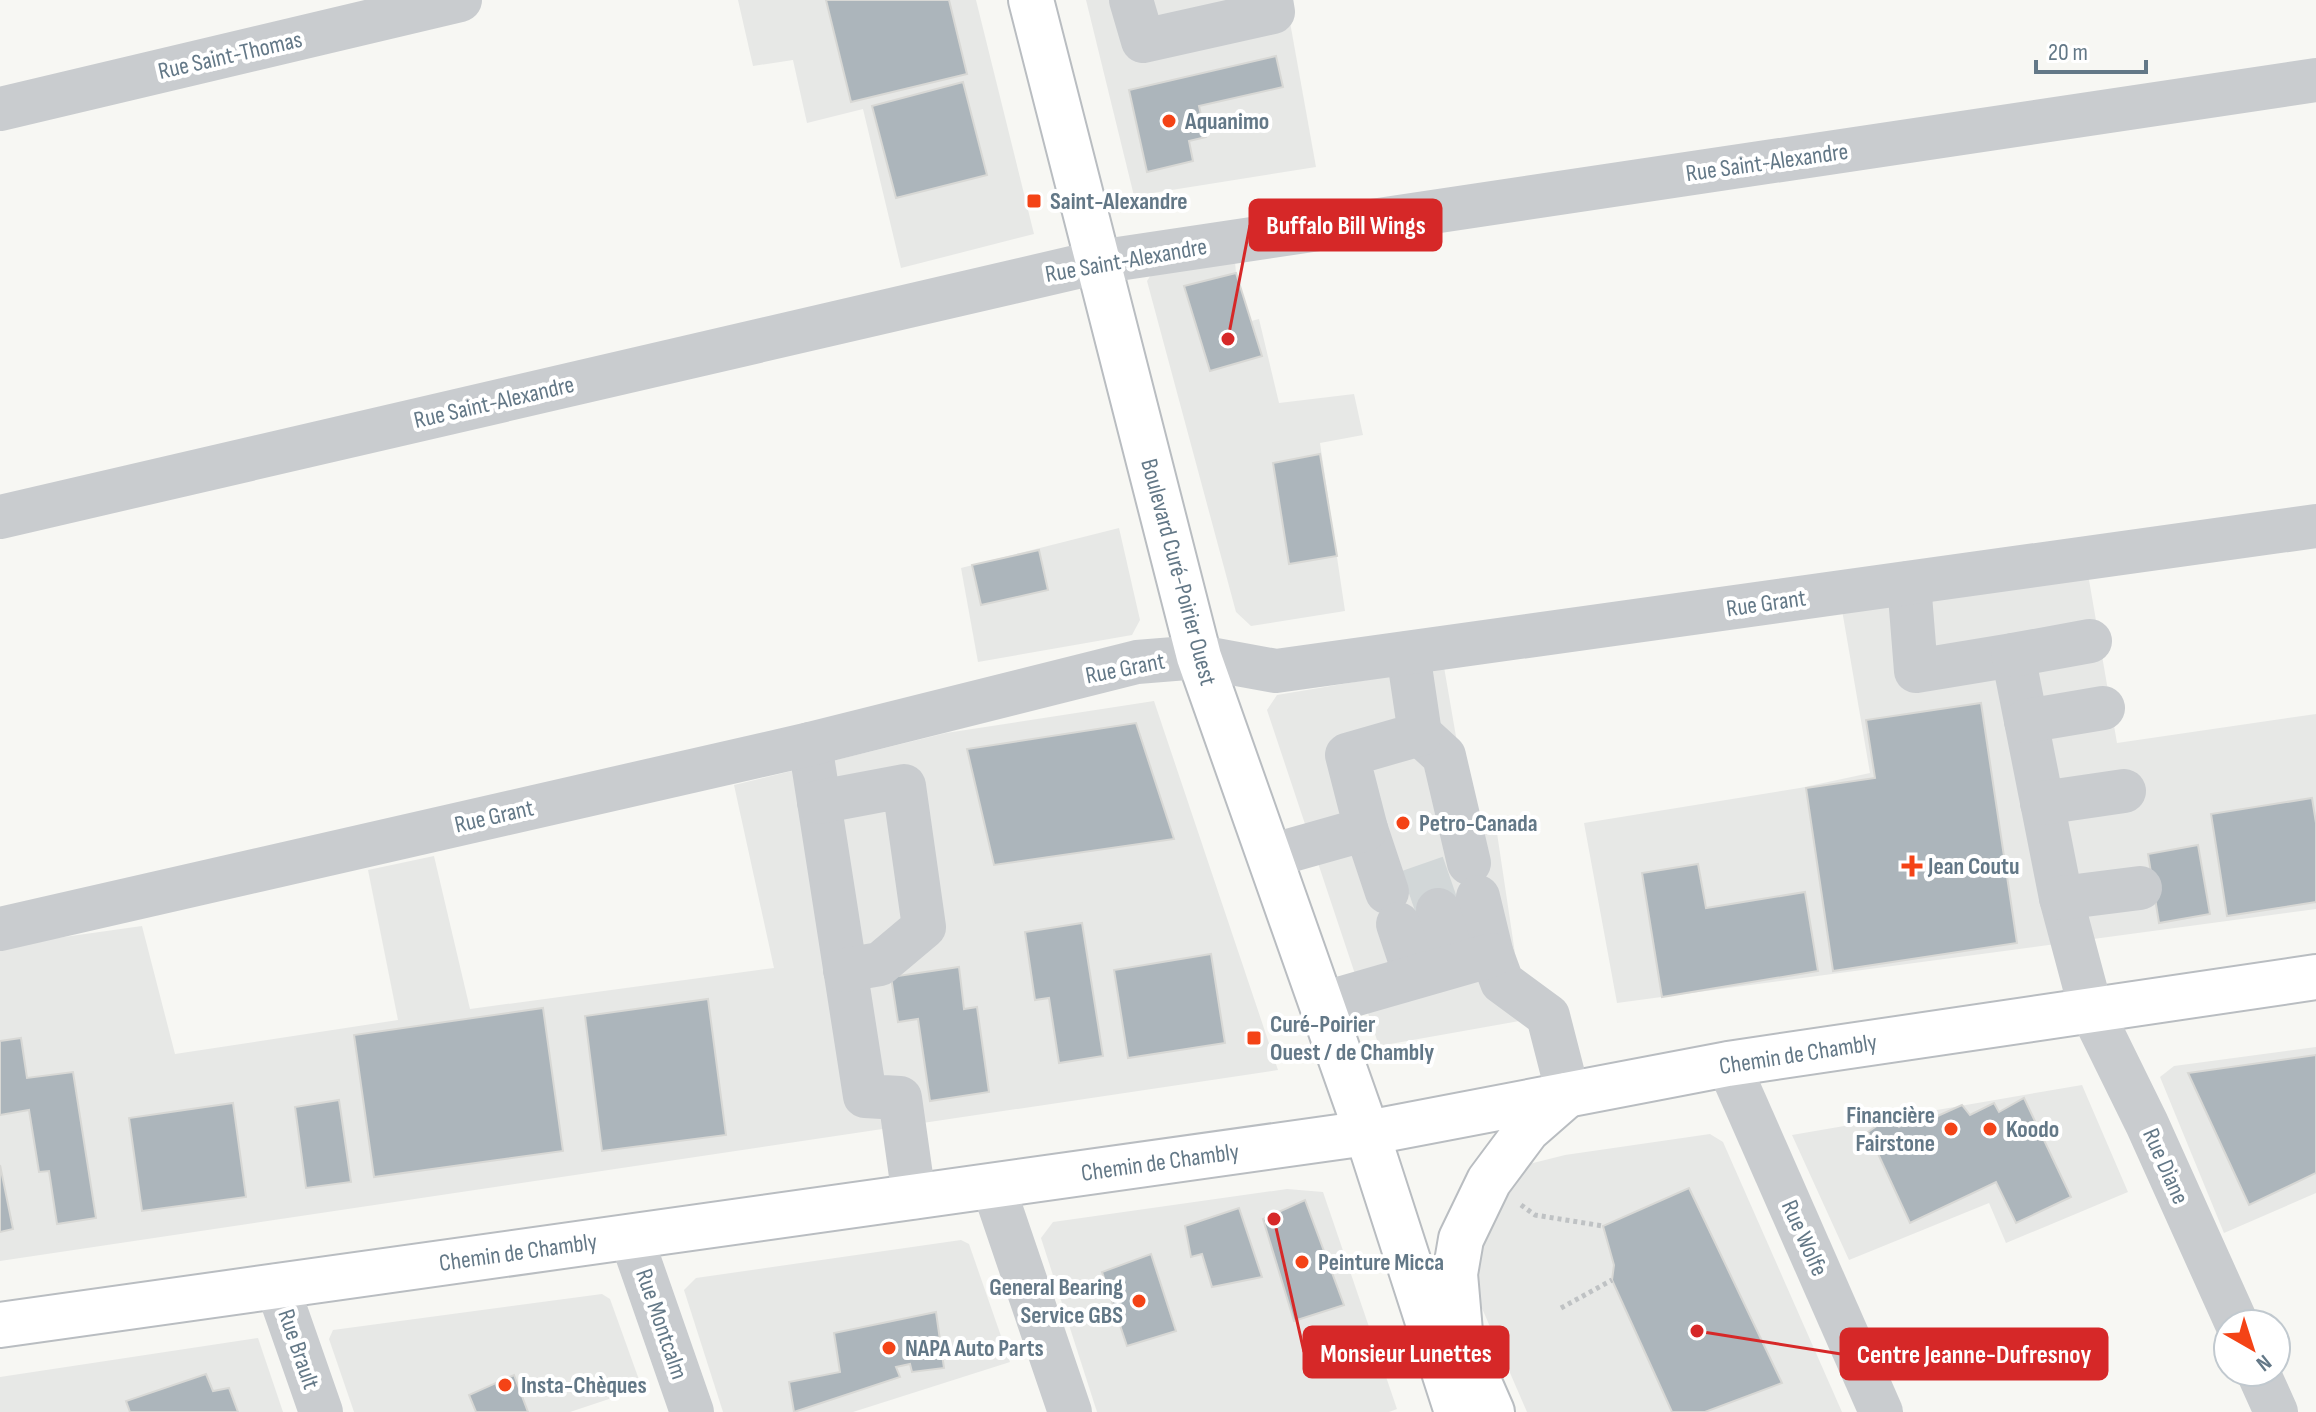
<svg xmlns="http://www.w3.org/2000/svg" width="2316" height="1412" font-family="'Sofia Sans Condensed',sans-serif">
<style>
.built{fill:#e7e8e6}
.building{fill:#acb5bb;stroke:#d8d8d5;stroke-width:2}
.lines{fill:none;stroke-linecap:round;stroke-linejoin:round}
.minor-tunnel{stroke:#d2d7d8;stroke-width:44;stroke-dasharray:44 22;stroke-linecap:butt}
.major-casing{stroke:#b9bdc1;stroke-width:48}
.path{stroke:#bfc2c4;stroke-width:5;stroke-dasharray:4 4;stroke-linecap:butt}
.minor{stroke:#c9cccf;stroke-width:44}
.major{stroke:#fff;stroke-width:44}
.poi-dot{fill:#f44316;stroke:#fff;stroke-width:3}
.labels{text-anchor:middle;stroke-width:8;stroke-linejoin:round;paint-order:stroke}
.street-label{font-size:24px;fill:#637887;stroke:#fff}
.poi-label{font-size:24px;font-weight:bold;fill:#637887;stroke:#fff;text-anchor:start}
.leader{fill:none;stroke:#d62828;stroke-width:3}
.callout-dot{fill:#d62828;stroke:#fff;stroke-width:3}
.callout{fill:#d62828;stroke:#d62828;stroke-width:3}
.callout-label{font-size:26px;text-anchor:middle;font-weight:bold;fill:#fff}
</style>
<rect width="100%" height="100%" fill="#f7f7f3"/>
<g class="built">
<path d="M738 0H976L1034 234 901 268 863 109 807 123 793 60 753 66Z"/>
<path d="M1086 0H1286L1316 167 1134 196Z"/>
<path d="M1234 250 1236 273 1251 321 1259 319 1279 403 1354 394 1363 435 1320 443 1345 611 1251 626 1236 612 1147 281 1160 261Z"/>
<path d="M1119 528 1140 620 1132 635 978 662 961 568Z"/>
<path d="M2088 574 2117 743 2316 714V909L1617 1003 1584 823 1800 788 1870 773 1842 610Z"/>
<path d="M1444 667 1473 835 1497 833 1525 1020 1379 1046 1267 710 1277 695Z"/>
<path d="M1154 701 1278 1070 0 1261V946L142 926 175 1054 398 1020 368 870 434 856 470 1009 774 968 734 785 946 733Z"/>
<path d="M2316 1047V1193L2224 1233 2160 1077 2174 1066Z"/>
<path d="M2082 1085 2128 1192 2006 1243 1989 1203 1849 1260 1792 1135Z"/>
<path d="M1710 1134 1723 1142 1842 1412H1527L1478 1299 1475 1264 1496 1194 1529 1164 1565 1155Z"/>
<path d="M1287 1189 1323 1192 1397 1409 1389 1412H1097L1041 1238 1053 1222Z"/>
<path d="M961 1240 969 1244 1010 1362 853 1412H723L684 1290 696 1278Z"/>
<path d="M602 1294 610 1299 642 1388 570 1412H354L329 1339 333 1330Z"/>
<path d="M258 1338 283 1412H0V1377Z"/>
</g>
<g class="building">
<path d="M826 0H949L967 74 851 102Z"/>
<path d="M1276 56 1283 87 1199 106 1206 137 1189 141 1193 161 1147 172 1129 90Z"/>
<path d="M963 82 987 175 896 198 872 106Z"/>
<path d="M1236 273 1262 356 1210 371 1184 286Z"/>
<path d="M1320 454 1337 556 1289 564 1273 463Z"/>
<path d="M1039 550 1048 590 981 605 972 565Z"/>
<path d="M1981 703 2017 943 1833 971 1806 788 1875 778 1866 720Z"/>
<path d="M1136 723 1174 839 994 865 967 749Z"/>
<path d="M2312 798 2316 823V902L2227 916 2211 814Z"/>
<path d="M2198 845 2210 914 2159 923 2148 854Z"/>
<path d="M1698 864 1706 908 1805 892 1818 971 1662 997 1642 873Z"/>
<path d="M1082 923 1103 1056 1059 1063 1049 998 1035 1000 1025 932Z"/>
<path d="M1211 954 1225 1043 1128 1058 1114 970Z"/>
<path d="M959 967 964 1009 977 1007 989 1092 930 1101 918 1019 898 1022 891 977Z"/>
<path d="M708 999 726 1135 602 1151 585 1016Z"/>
<path d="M543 1008 563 1151 374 1177 354 1035Z"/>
<path d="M21 1038 27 1078 73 1072 96 1218 57 1224 49 1171 39 1172 29 1110 0 1115V1041Z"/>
<path d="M2316 1055V1173L2249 1205 2188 1073Z"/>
<path d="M2024 1098 2071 1197 2016 1223 1996 1182 1910 1223 1868 1132 1891 1116 1899 1127 1925 1111 1931 1119 1962 1105 1970 1115 1994 1103 1999 1112Z"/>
<path d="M339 1100 351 1182 306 1188 295 1107Z"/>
<path d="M233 1103 246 1197 142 1211 129 1118Z"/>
<path d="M0 1165 13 1229 0 1232Z"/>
<path d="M1689 1188 1782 1383 1705 1412H1672L1612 1280 1614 1265 1603 1226Z"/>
<path d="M1305 1200 1344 1305 1294 1321 1263 1219Z"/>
<path d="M1239 1208 1262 1277 1212 1287 1202 1254 1191 1257 1185 1226Z"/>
<path d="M1151 1254 1176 1331 1127 1346 1102 1272Z"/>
<path d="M936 1312 944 1368 912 1372 910 1364 896 1367 900 1377 794 1412 789 1382 840 1372 834 1333Z"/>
<path d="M206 1374 213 1391 229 1388 238 1412H130L126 1401Z"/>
<path d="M514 1375 528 1412H476L469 1395Z"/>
</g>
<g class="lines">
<path class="minor-tunnel" d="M1422 864 1438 910"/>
<g class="major-casing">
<g id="major">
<path d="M1031 0 1199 657 1367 1133 1457 1412"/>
<path d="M0 1325 1367 1133 1728 1064 2316 977"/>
<path d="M1460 1339 1492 1412"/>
<path d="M1461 1343 1455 1274 1461 1239 1489 1181 1527 1130 1567 1095"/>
</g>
</g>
<g class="path">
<path d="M1521 1205 1535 1215 1603 1226"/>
<path d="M1561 1308 1612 1280"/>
</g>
<g class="minor">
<path d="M1131 0 1143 41 1273 12 1271 0"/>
<path d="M0 109 460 0"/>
<path d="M0 517 1098 262 2316 80"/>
<path d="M1909 583 1916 671 2013 655 2061 898 2091 1010 2147 1124 2237 1324"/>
<path d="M2013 655 2090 641"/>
<path d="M2026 721 2103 708"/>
<path d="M1420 734 1444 756 1469 863"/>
<path d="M810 744 865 1096 900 1098 914 1197"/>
<path d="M819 802 904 786 924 927 880 964 845 970"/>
<path d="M2042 803 2124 791"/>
<path d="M1366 829 1387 892"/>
<path d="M1270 856 1366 829 1347 755 1420 734 1408 653"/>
<path d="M1478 897 1492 955 1502 982 1548 1016 1568 1094"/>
<path d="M2061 898 2140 888"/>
<path d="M1438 910 1455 964"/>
<path d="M1398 924 1415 975"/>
<path d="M0 929 810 744 1137 662 1199 657 1276 671 2316 526"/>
<path d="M1322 1004 1492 955"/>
<path d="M1728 1064 1881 1412"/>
<path d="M993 1186 1070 1412"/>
<path d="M631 1237 692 1412"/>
<path d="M277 1286 321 1412"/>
<path d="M2258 1372 2276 1412"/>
</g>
<use href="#major" class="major"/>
</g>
<g class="poi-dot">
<circle cx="1169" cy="121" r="8"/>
<rect x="1026" y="193" width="16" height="16" rx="4"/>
<circle cx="1403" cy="823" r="8"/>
<path d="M1908 854h8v8h8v8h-8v8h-8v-8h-8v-8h8z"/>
<rect x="1246" y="1030" width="16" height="16" rx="4"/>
<circle cx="1951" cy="1129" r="8"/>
<circle cx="1990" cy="1129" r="8"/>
<circle cx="1302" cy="1262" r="8"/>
<circle cx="1139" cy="1301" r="8"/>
<circle cx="889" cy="1348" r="8"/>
<circle cx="505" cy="1385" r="8"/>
</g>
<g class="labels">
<g class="street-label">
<text transform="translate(230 55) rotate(-13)" y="8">Rue Saint-Thomas</text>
<text transform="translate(1767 162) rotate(-8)" y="8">Rue Saint-Alexandre</text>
<text transform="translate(1126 260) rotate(-10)" y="8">Rue Saint-Alexandre</text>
<text transform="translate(494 402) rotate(-13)" y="8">Rue Saint-Alexandre</text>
<text transform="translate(1179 572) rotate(75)" y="8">Boulevard Curé-Poirier Ouest</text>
<text transform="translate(1766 603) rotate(-8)" y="8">Rue Grant</text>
<text transform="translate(1125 668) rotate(-11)" y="8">Rue Grant</text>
<text transform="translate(494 816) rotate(-13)" y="8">Rue Grant</text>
<text transform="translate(1798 1054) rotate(-9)" y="8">Chemin de Chambly</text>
<text transform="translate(1160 1162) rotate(-8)" y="8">Chemin de Chambly</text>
<text transform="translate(2166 1166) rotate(66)" y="8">Rue Diane</text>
<text transform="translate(1805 1238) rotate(66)" y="8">Rue Wolfe</text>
<text transform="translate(518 1252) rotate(-8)" y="8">Chemin de Chambly</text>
<text transform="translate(662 1324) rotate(71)" y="8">Rue Montcalm</text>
<text transform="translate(299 1349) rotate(71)" y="8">Rue Brault</text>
</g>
<g class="poi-label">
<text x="1185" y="129">Aquanimo</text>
<text x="1050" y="209">Saint-Alexandre</text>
<text x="1419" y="831">Petro-Canada</text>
<text x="1928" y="874">Jean Coutu</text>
<text x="1270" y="1032">Curé-Poirier<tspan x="1270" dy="28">Ouest / de Chambly</tspan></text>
<text x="1935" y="1123" text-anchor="end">Financière<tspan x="1935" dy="28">Fairstone</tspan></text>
<text x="2006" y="1137">Koodo</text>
<text x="1318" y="1270">Peinture Micca</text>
<text x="1123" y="1295" text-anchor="end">General Bearing<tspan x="1123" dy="28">Service GBS</tspan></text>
<text x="905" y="1356">NAPA Auto Parts</text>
<text x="521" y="1393">Insta-Chèques</text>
</g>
</g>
<path class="leader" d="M1228 339L1250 225M1274 1219L1304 1352M1697 1331L1841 1354"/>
<g class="callout-dot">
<circle cx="1228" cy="339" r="8"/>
<circle cx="1274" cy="1219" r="8"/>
<circle cx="1697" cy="1331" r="8"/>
</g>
<g class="callout">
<rect x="1250" y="200" width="191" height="50" rx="8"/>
<rect x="1304" y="1327" width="204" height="50" rx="8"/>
<rect x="1841" y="1329" width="266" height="50" rx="8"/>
</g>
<g class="callout-label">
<text x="1346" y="234">Buffalo Bill Wings</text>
<text x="1406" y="1362">Monsieur Lunettes</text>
<text x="1974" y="1363">Centre Jeanne-Dufresnoy</text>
</g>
<g transform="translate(2252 1348) rotate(141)"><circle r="38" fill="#ffffff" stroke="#c1c9cf" stroke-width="2"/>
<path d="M0-6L14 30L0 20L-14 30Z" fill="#f44316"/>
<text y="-12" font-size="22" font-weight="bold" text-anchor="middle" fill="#637887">N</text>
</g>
<path d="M2036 60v12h110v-12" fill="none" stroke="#637887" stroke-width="4"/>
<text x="2048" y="60" font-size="24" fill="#637887" stroke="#ffffff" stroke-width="6" paint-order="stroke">20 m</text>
</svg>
